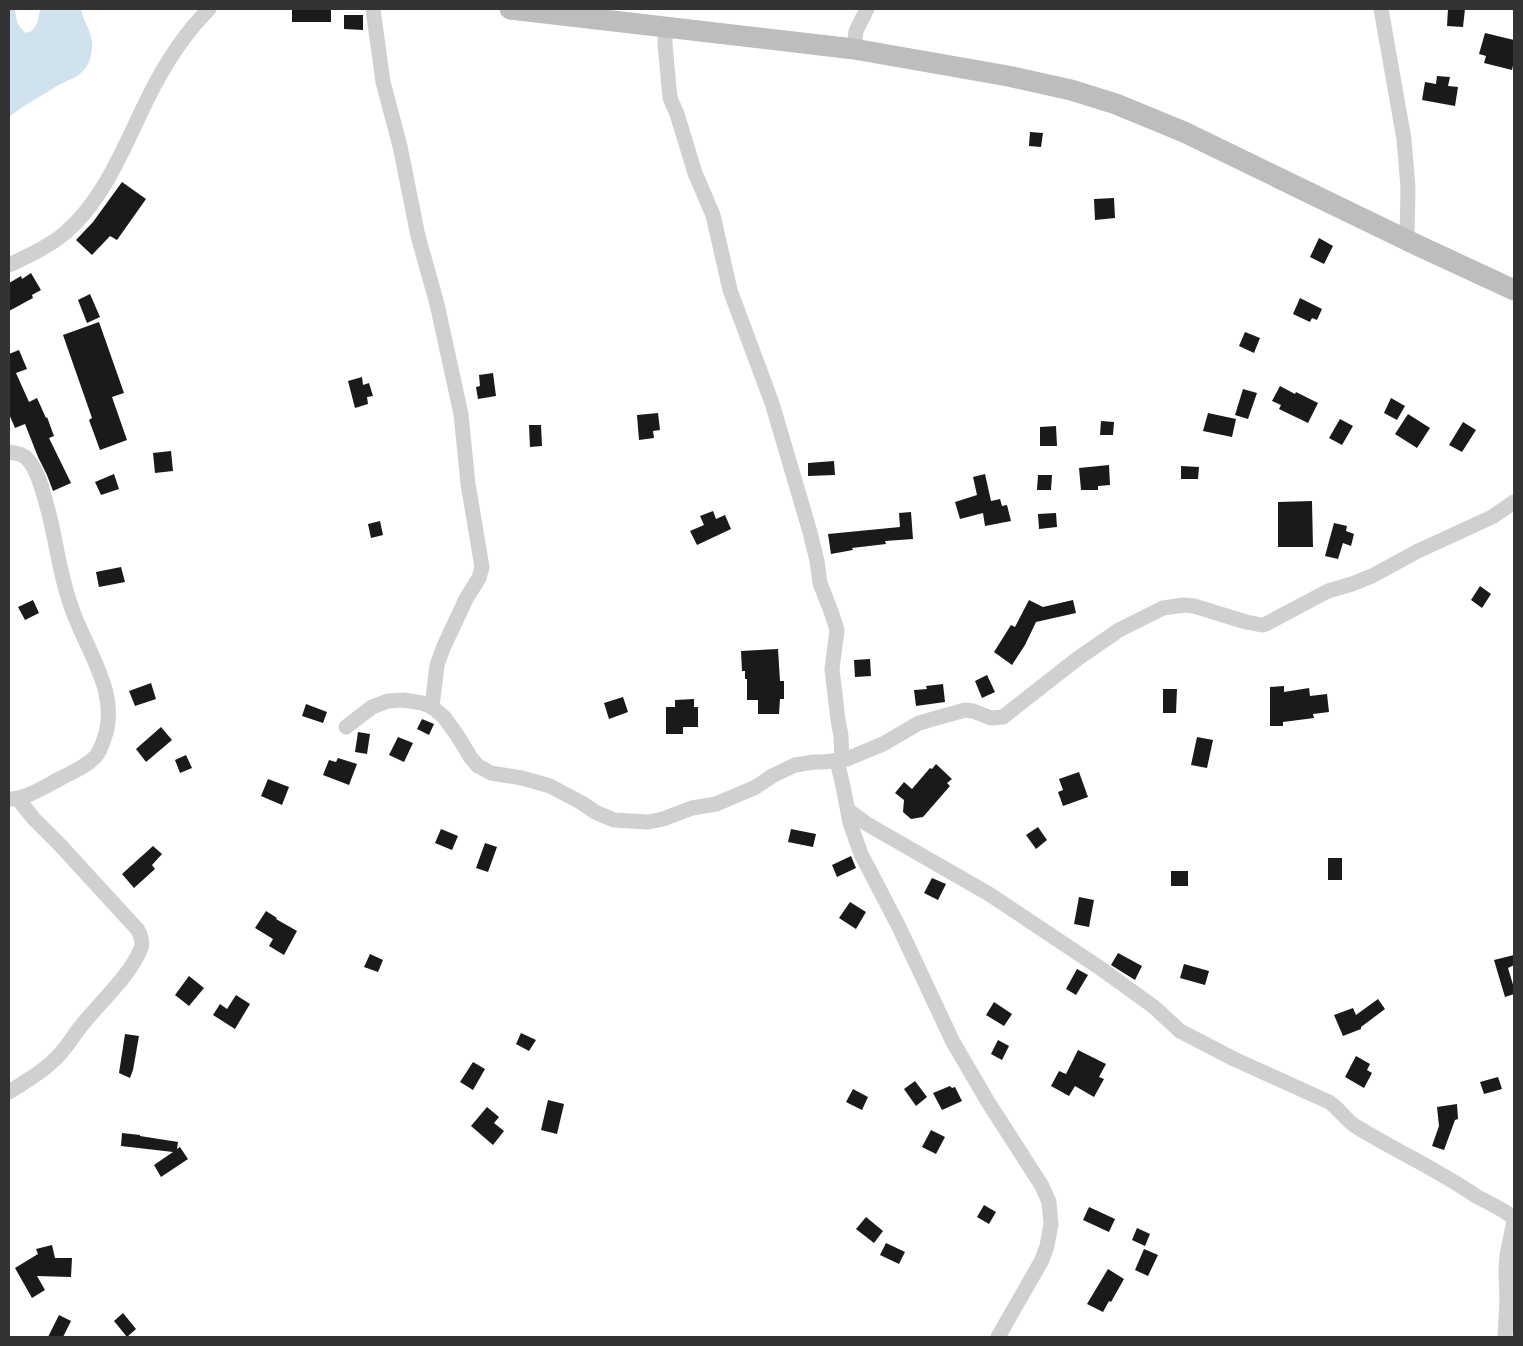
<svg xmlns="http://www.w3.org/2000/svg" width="1523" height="1346" font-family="Barlow,sans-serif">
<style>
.water{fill:#cfe2ee}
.building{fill:#1a1a1a}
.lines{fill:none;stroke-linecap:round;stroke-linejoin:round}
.street{stroke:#d0d0d0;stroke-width:15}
.secondary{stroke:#bdbdbd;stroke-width:21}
</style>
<rect width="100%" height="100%" fill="#fff"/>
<path class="water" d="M9 9H15C16 18 17 27 26 33 38 30 38 19 40 9H81C83 22 93 32 92 45 92 52 90 62 86 67 79 78 67 80 57 86 41 96 24 105 9 117Z"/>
<g class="building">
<rect x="292" y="9" width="39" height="13"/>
<path d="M1448 9H1465L1463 27 1447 26Z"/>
<path d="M344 15H363V30L344 29Z"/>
<path d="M1485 33 1514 40V61L1512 70 1484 63 1486 56 1479 54Z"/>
<path d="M1437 76 1450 77 1448 86 1458 87 1455 106 1422 100 1425 82 1436 84Z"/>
<path d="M1030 132 1043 133 1041 147 1029 146Z"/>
<path d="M122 182 146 199 117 240 110 236 92 255 76 240 93 222Z"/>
<path d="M1114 198 1115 218 1095 220 1094 199Z"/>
<path d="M1319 238 1333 246 1324 264 1310 257Z"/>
<path d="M31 273 41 290 32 295 33 298 9 311V283L21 276 22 279Z"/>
<path d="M90 294 100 317 87 323 78 300Z"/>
<path d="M1300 298 1322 309 1317 320 1312 318 1310 322 1293 314Z"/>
<path d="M99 322 124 393 112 397 127 440 100 450 89 420 92 418 63 335Z"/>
<path d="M1245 332 1260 338 1254 353 1239 346Z"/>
<path d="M19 350 27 369 16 373 29 402 37 398 46 418 47 417 54 436 49 438 71 483 53 491 47 475 38 457 25 424 15 428 9 414V354Z"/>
<path d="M493 373 496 396 478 399 476 387 480 386 479 375Z"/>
<path d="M362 377 363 385 369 383 373 396 367 397 368 404 355 408 348 381Z"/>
<path d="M1280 386 1295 394 1296 392 1318 403 1308 423 1279 409 1281 405 1272 401Z"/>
<path d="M1243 389 1257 393 1248 419 1235 415Z"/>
<path d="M1391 398 1405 406 1397 420 1384 413Z"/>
<path d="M658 413 660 430 653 431 654 438 639 440 637 415Z"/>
<path d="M1208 413 1236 419 1232 437 1203 431Z"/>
<path d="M1408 414 1430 428 1417 448 1395 434Z"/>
<path d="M1340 419 1353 426 1342 445 1329 438Z"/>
<path d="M1101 421 1114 422 1113 435H1100Z"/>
<path d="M1463 422 1476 430 1462 452 1449 445Z"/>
<path d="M529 425H541L542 446 530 447Z"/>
<path d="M1056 426 1057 446H1040V427Z"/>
<path d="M171 451 173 471 155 473 153 453Z"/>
<path d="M834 461 835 475 808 476V463Z"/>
<path d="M1109 465 1110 485 1098 486V490H1081L1079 468Z"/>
<path d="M1181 466 1199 467 1198 479H1181Z"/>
<path d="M114 474 119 489 101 495 95 482Z"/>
<path d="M985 474 991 501 1000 499 1002 506 1007 505 1011 521 985 526 983 513 960 519 955 502 977 495 973 477Z"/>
<path d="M1038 475H1052L1051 490H1037Z"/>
<path d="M1312 501 1313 547H1278V502Z"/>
<path d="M713 511 716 519 725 515 731 529 697 545 690 531 704 525 700 516Z"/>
<path d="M911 512 913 539 885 541 886 544 852 548 853 550 831 554 828 534 900 527 899 513Z"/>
<path d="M1056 513 1057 527 1039 529 1038 514Z"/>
<path d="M380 521 383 535 371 538 368 524Z"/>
<path d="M1334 523 1347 526 1346 531 1354 534 1351 546 1343 543 1338 559 1325 556Z"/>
<path d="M121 567 125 582 99 587 96 572Z"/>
<path d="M1480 586 1491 594 1482 608 1471 600Z"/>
<path d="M33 600 39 613 25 620 18 607Z"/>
<path d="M1029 600 1043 607 1073 600 1076 613 1036 622 1025 645 1012 665 994 652 1011 625 1015 627Z"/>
<path d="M778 649 780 681H784V699H780L779 714H758V700H747V679H745V671H742L741 651Z"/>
<path d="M870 659 871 676 855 677 854 660Z"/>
<path d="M987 675 995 692 982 698 975 681Z"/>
<path d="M151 683 156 699 135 706 129 691Z"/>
<path d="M943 684 945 702 916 706 914 690 927 689 926 686Z"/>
<path d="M1284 686V692L1309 688 1310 696 1327 694 1329 712 1313 714 1314 718 1283 722V726H1270V687Z"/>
<path d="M1163 689H1177L1176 713H1163Z"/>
<path d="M623 697 628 712 609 719 604 703Z"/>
<path d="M694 699V707H698V727H683V734H666V707H675V700Z"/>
<path d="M306 704 327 712 323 723 302 716Z"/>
<path d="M422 719 434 724 429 735 417 729Z"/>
<path d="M161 727 172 740 146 762 136 749Z"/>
<path d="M358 732 370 734 367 754 355 752Z"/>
<path d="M398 737 413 743 404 762 389 755Z"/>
<path d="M1197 737 1213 740 1207 768 1191 765Z"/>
<path d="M186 755 192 768 180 773 175 760Z"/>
<path d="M338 758 357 764 349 785 323 775 329 760 336 762Z"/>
<path d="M936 764 952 779 947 783 950 786 923 817 911 819 903 812 904 800 895 793 904 782 912 789 930 768 932 769Z"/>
<path d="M1079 772 1088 797 1063 806 1058 792 1063 790 1059 779Z"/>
<path d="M268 779 289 787 282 805 261 796Z"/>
<path d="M1038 827 1047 840 1036 849 1026 835Z"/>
<path d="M441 829 458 836 452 850 435 843Z"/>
<path d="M791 829 816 834 813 847 788 842Z"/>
<path d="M485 843 497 847 488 872 476 868Z"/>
<path d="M153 846 162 854 152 865 155 869 134 888 122 874Z"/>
<path d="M851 856 856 868 837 877 832 865Z"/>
<rect x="1328" y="858" width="14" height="22"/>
<rect x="1171" y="871" width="17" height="15"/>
<path d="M932 878 946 884 938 900 924 893Z"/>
<path d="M1079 897 1094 900 1089 927 1074 924Z"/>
<path d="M850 902 866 912 856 929 839 918Z"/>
<path d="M266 911 277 918 276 919 297 931 284 955 269 946 273 939 255 928Z"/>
<path d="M1118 953 1142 966 1135 980 1111 965Z"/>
<path d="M370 954 383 960 378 972 364 967Z"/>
<path d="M1514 955V965L1508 968 1514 988V994L1505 997 1494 960Z"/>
<path d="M1184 964 1209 971 1205 985 1180 978Z"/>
<path d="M1077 969 1088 975 1076 995 1066 989Z"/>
<path d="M189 976 204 988 189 1006 175 995Z"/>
<path d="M236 995 250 1004 235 1029 213 1015 220 1004 227 1009Z"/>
<path d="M1378 999 1385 1009 1361 1027V1029L1343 1036 1334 1015 1353 1008 1356 1015Z"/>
<path d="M994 1002 1012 1014 1004 1026 986 1015Z"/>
<path d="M521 1033 536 1040 529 1051 516 1044Z"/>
<path d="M125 1034 139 1036 133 1070 130 1078 119 1073Z"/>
<path d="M998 1040 1009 1046 1002 1060 991 1054Z"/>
<path d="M1078 1050 1106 1064 1099 1077 1104 1079 1094 1097 1075 1086 1069 1096 1051 1086 1059 1071 1066 1074Z"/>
<path d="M1356 1056 1370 1064 1367 1070 1372 1073 1364 1088 1345 1077Z"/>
<path d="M473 1062 485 1069 473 1090 460 1082Z"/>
<path d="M1498 1077 1502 1089 1484 1094 1480 1082Z"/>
<path d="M915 1081 927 1097 916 1106 904 1089Z"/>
<path d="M950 1086 952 1088 955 1087 962 1101 942 1110 933 1093Z"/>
<path d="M853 1089 868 1097 862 1110 846 1102Z"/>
<path d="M548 1100 564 1104 557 1134 541 1130Z"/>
<path d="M1457 1104 1458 1119 1455 1120 1444 1150 1432 1146 1439 1126 1437 1107Z"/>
<path d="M487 1107 499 1117 494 1123 504 1131 493 1145 471 1126Z"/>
<path d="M931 1130 945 1137 936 1154 922 1147Z"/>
<path d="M122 1133 140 1135V1136L178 1142 177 1149 180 1147 188 1159 161 1177 154 1165 173 1152 121 1146Z"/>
<path d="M984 1205 996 1212 989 1224 977 1217Z"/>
<path d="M1089 1207 1115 1219 1109 1232 1083 1220Z"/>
<path d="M866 1217 883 1231 874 1243 856 1229Z"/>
<path d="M1137 1228 1150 1234 1145 1246 1132 1240Z"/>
<path d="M886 1243 905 1252 899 1264 880 1255Z"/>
<path d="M52 1245 55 1258H72L71 1277 37 1276 45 1290 32 1298 15 1268 38 1254 36 1249Z"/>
<path d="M1144 1249 1158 1255 1148 1276 1135 1270Z"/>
<path d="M1108 1269 1124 1279 1111 1302 1109 1301 1103 1312 1087 1304Z"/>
<path d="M123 1313 136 1329 127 1337 114 1321Z"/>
<path d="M59 1315 71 1321 63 1337H48Z"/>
</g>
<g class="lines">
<g class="street">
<path d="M373 9 383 82 400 146 418 236 437 304 461 414 468 484 482 567 479 578 466 599 444 646 437 665 432 707"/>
<path d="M1381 9 1404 139 1408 188 1407 239"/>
<path d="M665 27V44L670 98 677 114 695 173 713 215 730 290 772 403 810 532 817 561 820 583 832 614 837 630 832 669 838 720 841 736 842 760"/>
<path d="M854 49 856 31 867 9"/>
<path d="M9 265C28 256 48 247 65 233 105 199 124 146 147 100 163 67 183 35 209 9"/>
<path d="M9 452C16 453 24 454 29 461 39 472 45 499 49 514 57 545 60 576 71 606 85 649 121 693 104 739 102 745 100 751 96 756 87 766 73 772 61 778 44 787 28 798 9 799"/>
<path d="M346 727 372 707 388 701 404 700 422 703 432 707 444 717 457 735 471 758 478 766 491 773 522 778 550 786 582 803 595 812 614 820 648 822 663 819 692 808 716 804 756 787 772 776 795 765 814 762H824L847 759 883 744 919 723 965 710 973 711 991 718 1003 717 1077 659 1119 630 1163 608 1184 605 1194 606 1246 622 1262 625 1266 624 1328 591 1352 584 1372 576 1418 551 1492 517 1514 502"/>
<path d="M837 761 843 786 850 823 861 854 899 927 953 1042 988 1102 1042 1186 1049 1202 1051 1224 1047 1246 1042 1260 998 1337"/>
<path d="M848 810 867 824 989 894 1100 968 1154 1007 1180 1031 1234 1059 1329 1102C1340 1109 1346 1121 1357 1127 1396 1151 1438 1170 1476 1196 1485 1201 1511 1213 1514 1220"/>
<path d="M9 1092C24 1082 40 1074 53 1061 65 1051 72 1037 82 1025 100 1002 131 975 141 948 143 942 141 936 138 930L61 846 34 819 18 799"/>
<path d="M1505 1337 1507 1301 1506 1271 1507 1255 1514 1221"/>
</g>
<path class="secondary" d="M510 9 854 49 1008 76 1071 90 1116 104 1184 132 1417 245 1514 290"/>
</g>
<rect width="1523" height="1346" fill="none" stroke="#333333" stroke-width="20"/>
</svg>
